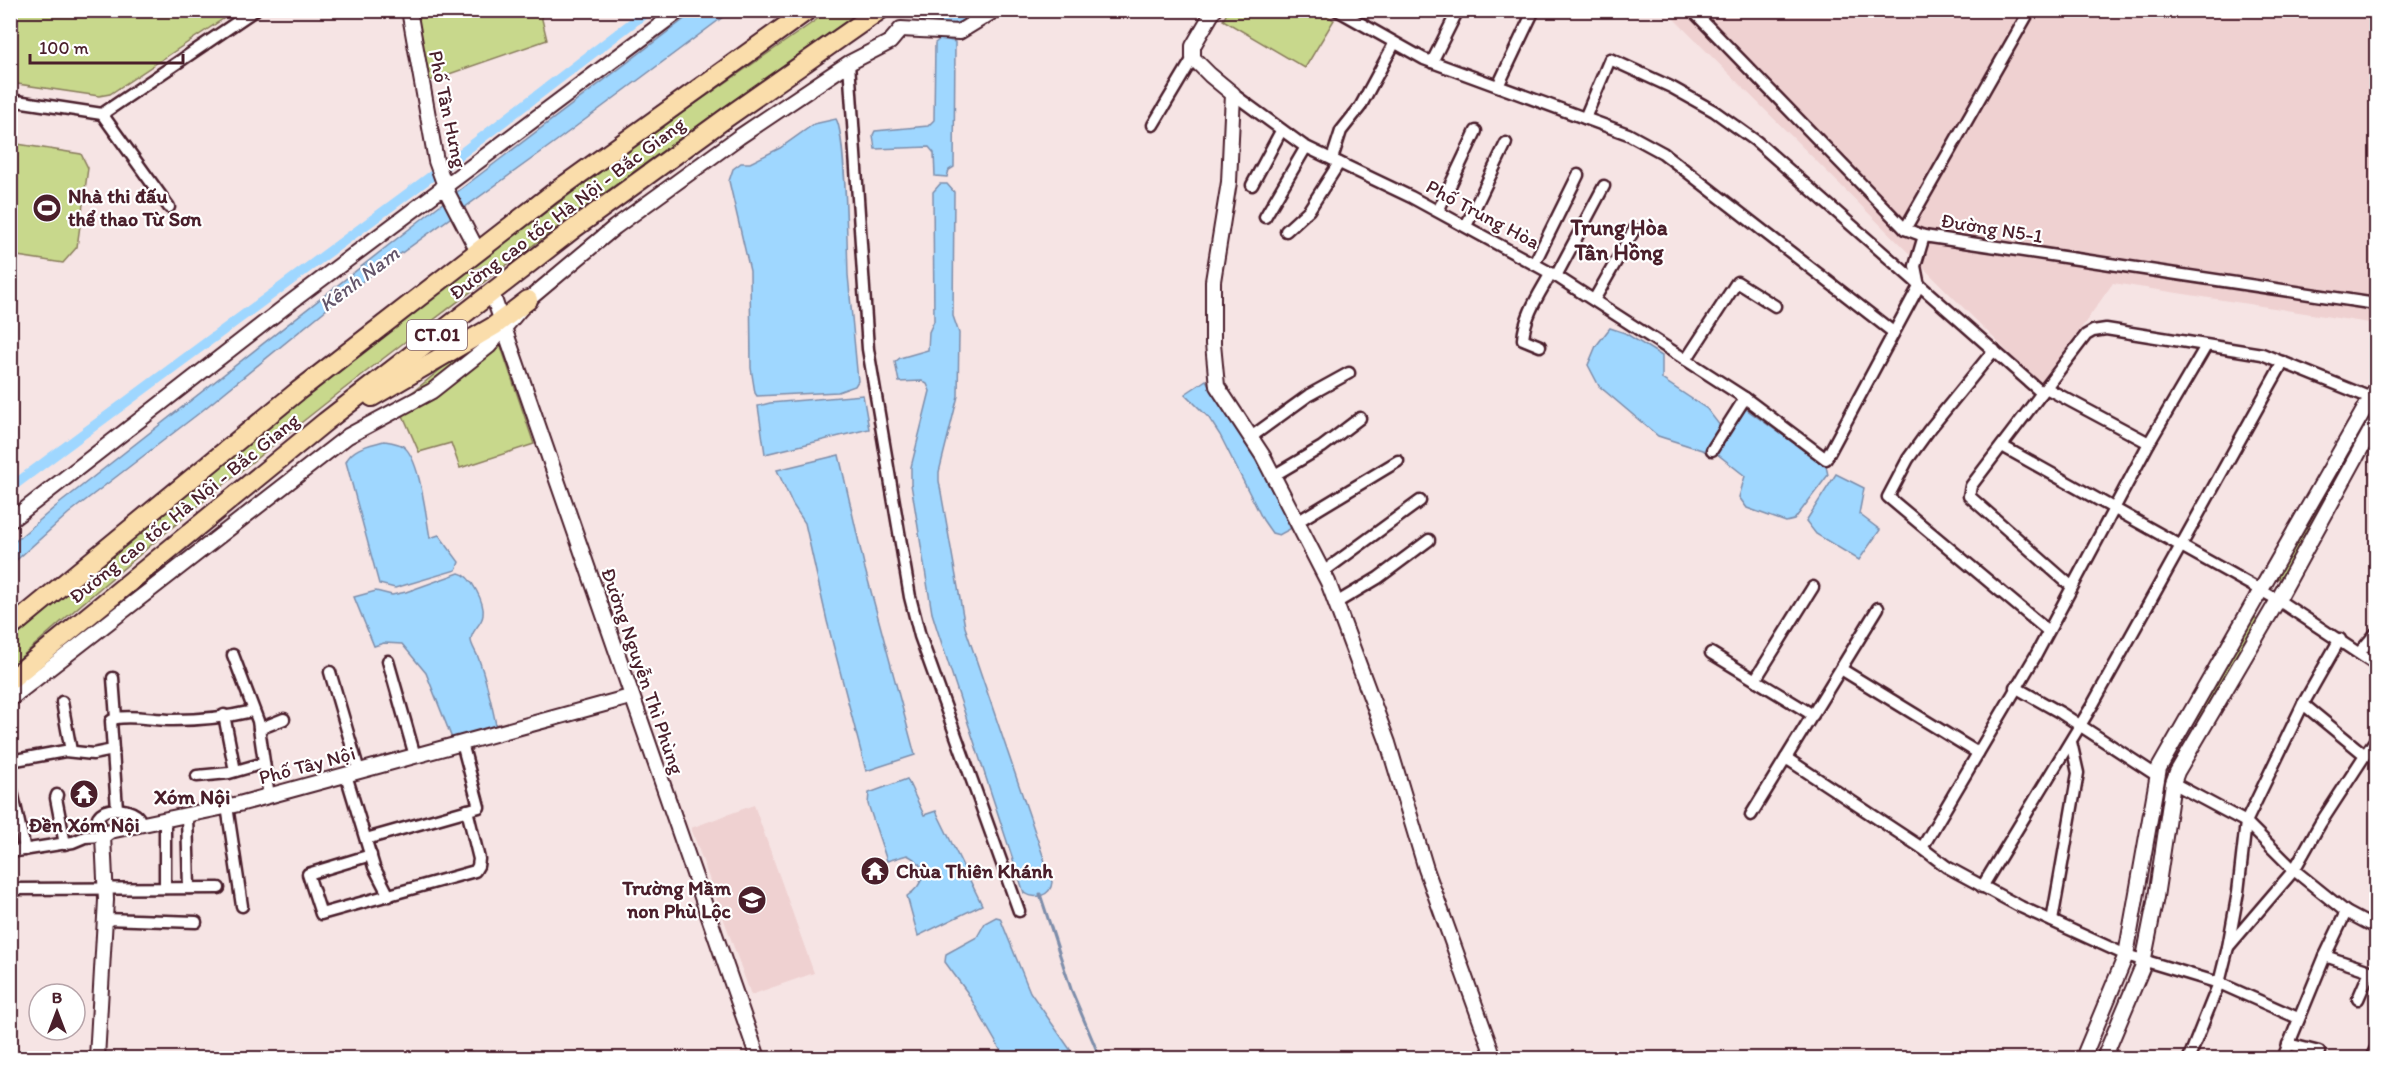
<svg xmlns="http://www.w3.org/2000/svg" width="2387" height="1069" font-family="Itim,sans-serif">
<style>
.built{fill:#efd1d1}
.green{fill:#c8d88c;stroke:#897c5c;stroke-width:1.5}
.water{fill:#9fd7ff;stroke:#7d8daa;stroke-width:1.5}
.lines{fill:none;stroke-linecap:round;stroke-linejoin:round}
.stream{stroke:#7d8daa;stroke-width:3}
.canal{stroke:#9fd7ff;stroke-width:10}
.secondary-tunnel{stroke:#d4bdbf;stroke-width:14;stroke-dasharray:14 7;stroke-linecap:butt}
.street-casing{stroke:#4a1f2b;stroke-width:15}
.secondary-casing{stroke:#4a1f2b;stroke-width:18}
.highway-casing{stroke:#4a1f2b;stroke-width:22}
.street{stroke:#fff;stroke-width:10}
.secondary{stroke:#fff;stroke-width:14}
.highway{stroke:#faddab;stroke-width:18}
.labels{text-anchor:middle;stroke-width:4.5;stroke-linejoin:round;paint-order:stroke}
.shield{fill:#fff;stroke:#80626b;stroke-width:1.5}
.shield-label{font-size:18px;font-weight:bold;fill:#4a1f2b}
.street-label{font-size:20px;fill:#4a1f2b;stroke:#fff}
.poi-label{font-size:20px;font-weight:bold;fill:#4a1f2b;stroke:#fff;text-anchor:start}
.water-label{font-size:21px;font-style:italic;fill:#64566b;stroke:#fff}
.neighbourhood-label{font-size:21px;font-weight:bold;fill:#4a1f2b;stroke:#fff}
.quarter-label{font-size:22px;font-weight:bold;fill:#4a1f2b;stroke:#fff}
</style>
<rect width="100%" height="100%" fill="#f6e4e4"/>
<filter id="ink" filterUnits="userSpaceOnUse"><feTurbulence type="fractalNoise" baseFrequency=".0167" numOctaves="2"/><feDisplacementMap in="SourceGraphic" scale="12" xChannelSelector="R" yChannelSelector="G"/><feConvolveMatrix kernelMatrix="1 2 1 2 8 2 1 2 1" color-interpolation-filters="sRGB"/></filter>
<g filter="url(#ink)">
<g class="built">
<path d="M1666 11H2376V324L2113 283 2041 385Z"/>
<path d="M754 805 814 973 751 995 691 828Z"/>
</g>
<g class="green">
<path d="M1229 10 1319 11 1334 20 1305 68 1223 20Z"/>
<path d="M10 11 11 10 235 11 110 94 99 96 11 83Z"/>
<path d="M416 11H540L547 40 429 81Z"/>
<path d="M829 11H861C567 215 278 428 11 666L10 642C221 460 440 286 667 124 721 85 775 49 829 11Z"/>
<path d="M11 143 81 154 88 168 77 247 63 263 11 255Z"/>
<path d="M494 326 534 444 460 468 451 443 419 452 398 404Z"/>
<path d="M2365 423 2367 428 2282 577 2277 579 2276 576 2362 425Z"/>
<path d="M2255 616 2257 621 2256 624 2200 722 2196 719 2213 685Z"/>
</g>
<g class="water">
<path d="M695 11H731L551 145 349 291 198 414 69 513 11 565V545L55 507 436 208Z"/>
<path d="M911 11H976L962 21 947 26 948 40 955 42 954 167 949 170 947 177 935 176 934 153 929 147 875 149 873 135 875 131 928 126 934 120 935 43 940 39 939 26C926 25 919 19 911 11Z"/>
<path d="M836 119C846 134 847 248 848 275 851 310 855 346 858 381L855 386 838 392 757 396 755 393 751 368 750 271 729 181 733 169 741 163H750L780 148 814 124Z"/>
<path d="M940 184H947L954 192 953 316 959 333 958 396 939 472V481L965 627 1052 882C1051 896 1035 900 1024 893L937 629 932 613 911 484V467L930 391 927 384 922 381 899 382 895 362 900 358 928 350 929 332 934 321 933 192Z"/>
<path d="M1610 328 1625 333 1662 356V379L1707 409 1721 427 1707 454 1705 451 1658 436 1599 386 1588 365 1596 346Z"/>
<path d="M1206 380 1293 520 1290 529 1279 535 1272 533 1263 520 1220 435 1209 418 1185 394Z"/>
<path d="M863 395 869 429 765 454 758 406 770 403Z"/>
<path d="M1743 407 1826 466 1828 475 1794 520 1786 522 1747 508 1739 497 1745 476 1716 453Z"/>
<path d="M384 441C390 442 398 443 403 446 420 458 426 517 430 538L439 535 459 562 456 570 395 588 379 584 346 462C352 447 371 445 384 441Z"/>
<path d="M839 455 865 569 915 755 866 771 827 621 805 523 793 505 777 470Z"/>
<path d="M1836 474 1864 488 1859 514 1880 530 1859 560 1816 534 1806 521Z"/>
<path d="M459 573C471 575 485 603 483 615 482 625 471 630 471 640 471 645 476 652 478 657 487 681 492 705 497 730L453 741 426 673 402 644 384 643 374 646 354 597 376 591 392 595 406 592Z"/>
<path d="M907 779 924 815 936 811 982 905 918 936 907 896C925 884 930 866 907 855L887 861 868 804 869 793Z"/>
<path d="M996 917 1000 918 1030 992 1076 1058H1005L967 992 945 962 946 954 977 937 985 923Z"/>
</g>
<g class="lines">
<path class="stream" d="M1040 894 1071 989 1100 1058"/>
<path class="canal" d="M10 488 437 172 649 10"/>
<path class="secondary-tunnel" d="M475 246 493 296"/>
<g class="street-casing">
<g id="street">
<path d="M1337 10 1424 59 1628 134 1663 153 1893 332"/>
<path d="M1692 10 1905 229 1924 236 2376 304"/>
<path d="M1432 62 1458 10"/>
<path d="M849 63 868 349 910 597 920 636 1019 911"/>
<path d="M1498 86 1534 10"/>
<path d="M1233 94 1304 146 1411 197 1556 276 1745 398 1826 459 1919 286 1915 266 1924 236"/>
<path d="M10 100 102 114 169 207"/>
<path d="M102 114 255 10"/>
<path d="M1585 118 1610 59 1671 87 1714 111 1756 141 2042 393"/>
<path d="M1153 125 1193 58"/>
<path d="M1332 159 1341 131 1360 107 1394 44"/>
<path d="M1252 185 1281 131"/>
<path d="M1438 211 1476 131"/>
<path d="M1265 217 1306 147"/>
<path d="M1466 226 1506 143"/>
<path d="M1905 229 2030 10"/>
<path d="M1286 231 1309 210 1339 163"/>
<path d="M1534 264 1578 175"/>
<path d="M1556 276 1604 186"/>
<path d="M1594 300 1634 230"/>
<path d="M1540 346 1523 339C1525 314 1539 295 1551 273"/>
<path d="M1994 350 1929 430 1908 459 1888 497 2048 631"/>
<path d="M1686 360 1737 282 1775 306"/>
<path d="M2046 388 2149 443"/>
<path d="M1251 437 1309 395 1349 373"/>
<path d="M2002 446 2278 600 2376 665"/>
<path d="M1712 450 1745 398"/>
<path d="M1273 476 1322 447 1360 418"/>
<path d="M1297 522 1398 461"/>
<path d="M1323 572 1420 501"/>
<path d="M2071 586 1969 496 1971 486 2086 335 2093 331 2106 329 2262 354 2371 398"/>
<path d="M1336 603 1378 578 1429 540"/>
<path d="M2360 652 2376 633"/>
<path d="M1711 653 1813 715"/>
<path d="M233 655 258 721 269 796"/>
<path d="M388 661 415 756"/>
<path d="M1841 669 1978 753"/>
<path d="M330 672 359 771"/>
<path d="M113 678 116 718 111 721 117 809"/>
<path d="M1755 680 1813 587"/>
<path d="M2015 687 2061 713 2156 775"/>
<path d="M62 702 71 751"/>
<path d="M224 715 235 771"/>
<path d="M116 718C135 715 153 720 173 720 200 720 228 717 253 711"/>
<path d="M259 729 284 719"/>
<path d="M2365 755 2376 739"/>
<path d="M1786 758 1922 848 1947 867 2021 907 2126 955 2219 983 2298 1018"/>
<path d="M10 761 65 751 93 754 113 750"/>
<path d="M346 775 374 867 389 896"/>
<path d="M197 776 229 773 264 763"/>
<path d="M10 782 25 850"/>
<path d="M2173 783 2246 822 2294 870 2346 912 2376 928"/>
<path d="M57 795 56 798 65 844"/>
<path d="M227 806 242 906"/>
<path d="M187 815 189 888"/>
<path d="M1751 815 1878 608"/>
<path d="M165 819V888"/>
<path d="M366 839 479 807 462 743"/>
<path d="M1922 848 2036 655 2149 443 2206 346"/>
<path d="M10 852 73 842 85 837 103 836 98 817C105 806 126 808 136 815 139 817 140 821 142 824"/>
<path d="M371 855 308 874 321 914 475 871 478 866 479 859 467 810"/>
<path d="M1982 887 2093 704 2283 362"/>
<path d="M14 889 219 888"/>
<path d="M105 919 196 922"/>
<path d="M2052 921 2078 773 2071 742"/>
<path d="M2228 947 2294 870 2320 824 2365 755 2303 704"/>
<path d="M2325 956 2370 971 2358 999"/>
<path d="M2288 1044 2319 1052"/>
<path d="M2189 1058 2219 983 2228 947 2238 892 2246 822 2303 704 2340 639"/>
<path d="M2283 1058 2325 956 2346 912"/>
<path d="M2371 1058 2376 1048"/>
</g>
</g>
<g class="secondary-casing">
<g id="secondary">
<path d="M409 10 436 161 448 194 474 244"/>
<path d="M1214 10 1193 46V58L1210 75 1233 94 1229 182 1213 281V344L1217 386 1263 456 1328 582 1388 743 1426 869 1494 1058"/>
<path d="M493 296 758 1058"/>
<path d="M10 521 291 302 680 10"/>
<path d="M10 699 348 436 432 391 489 346 528 300 615 227 739 137 849 63 890 42 901 29 959 32 995 10"/>
<path d="M97 1058 106 900 103 836 110 831 239 804 630 697"/>
<path d="M2083 1058 2126 955 2159 768 2376 389"/>
<path d="M2104 1058 2142 968 2156 897 2173 783 2177 772 2278 600 2376 421"/>
</g>
</g>
<g class="highway-casing">
<g id="highway">
<path d="M372 397 494 326 528 300"/>
<path d="M10 628 298 391 552 194 808 10"/>
<path d="M10 680 325 422 576 227 726 118 880 10"/>
</g>
</g>
<use href="#street" class="street"/>
<use href="#secondary" class="secondary"/>
<use href="#highway" class="highway"/>
</g>
</g>
<defs>
<g id="stadium-disc" transform="scale(1.5)"><circle r="9.5" fill="#4a1f2b" stroke="#fff"/><path d="M0-5a6.5 5 0 1 0 0 10a6.5 5 0 1 0 0-10ZM-3.5-1.8h7v3.6h-7Z" fill="#fff"/></g>
<g id="temple-disc" transform="scale(1.5)"><circle r="9.5" fill="#4a1f2b" stroke="#fff"/><path d="M0-6L5-2H3V0L6.5 2.5H4V6H1.5V3h-3V6H-4V2.5H-6.5L-3 0V-2H-5Z" fill="#fff"/></g>
<g id="school-disc" transform="scale(1.5)"><circle r="9.5" fill="#4a1f2b" stroke="#fff"/><path d="M0-5L7-2L0 1L-7-2ZM-4 1L0 2.5L4 1V4Q0 6-4 4Z" fill="#fff"/></g>
</defs>
<g fill-rule="evenodd">
<use href="#stadium-disc" x="47" y="208"/>
<use href="#temple-disc" x="84" y="794"/>
<use href="#temple-disc" x="875" y="871"/>
<use href="#school-disc" x="752" y="900"/>
</g>
<g class="labels">
<rect class="shield" x="407" y="320" width="60" height="30" rx="4.5"/>
<g class="shield-label">
<text x="437" y="341">CT.01</text>
</g>
<g class="street-label">
<text transform="translate(448 109) rotate(78)" y="7">Phố Tân Hưng</text>
<text transform="translate(567 208) rotate(-37)" y="7">Đường cao tốc Hà Nội - Bắc Giang</text>
<text transform="translate(1483 214) rotate(28)" y="7">Phố Trung Hòa</text>
<text transform="translate(1992 228) rotate(9)" y="7">Đường N5-1</text>
<text transform="translate(184 508) rotate(-39)" y="7">Đường cao tốc Hà Nội - Bắc Giang</text>
<text transform="translate(643 671) rotate(71)" y="7">Đường Nguyễn Thì Phùng</text>
<text transform="translate(307 765) rotate(-15)" y="7">Phố Tây Nội</text>
</g>
<g class="poi-label">
<text x="68" y="203">Nhà thi đấu<tspan x="68" dy="23">thể thao Từ Sơn</tspan></text>
<text x="84" y="832" text-anchor="middle">Đền Xóm Nội</text>
<text x="896" y="878">Chùa Thiên Khánh</text>
<text x="731" y="895" text-anchor="end">Trường Mầm<tspan x="731" dy="23">non Phù Lộc</tspan></text>
</g>
<g class="water-label">
<text transform="translate(359 279) rotate(-37)" y="7">Kênh Nam</text>
</g>
<g class="neighbourhood-label">
<text x="192" y="804">Xóm Nội</text>
</g>
<g class="quarter-label">
<text x="1619" y="235">Trung Hòa<tspan x="1619" dy="25">Tân Hồng</tspan></text>
</g>
</g>
<rect width="2387" height="1069" fill="none" stroke="#fff" stroke-width="36"/>
<rect x="18" y="18" width="2351" height="1033" fill="none" stroke="#4a1f2b" stroke-width="2" filter="url(#ink)"/>
<g transform="translate(57 1012)"><circle r="28" fill="#ffffff" stroke="#b7a5aa" stroke-width="1.5"/>
<path d="M0-4.5L10 22L0 15L-10 22Z" fill="#4a1f2b"/>
<text y="-9" font-size="16" font-weight="bold" text-anchor="middle" fill="#4a1f2b">B</text>
</g>
<path d="M30 54v9h153v-9" fill="none" stroke="#4a1f2b" stroke-width="3"/>
<text x="39" y="54" font-size="18" fill="#4a1f2b" stroke="#ffffff" stroke-width="4.5" paint-order="stroke">100 m</text>
</svg>
